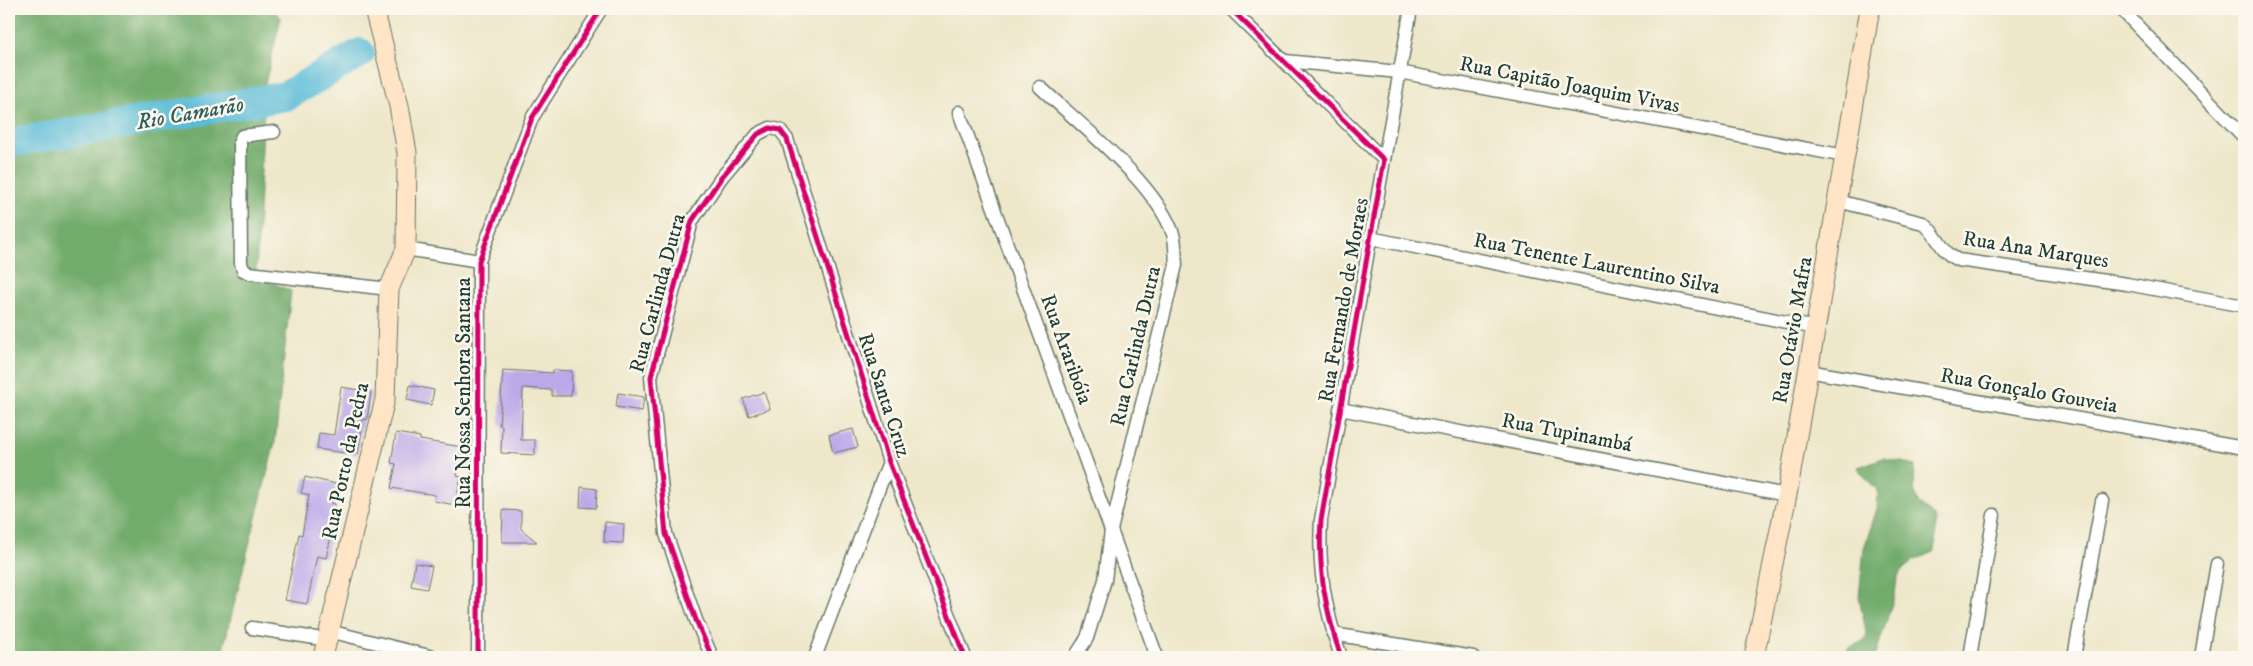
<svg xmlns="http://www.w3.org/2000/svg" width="2253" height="666" font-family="'IM FELL DW Pica',serif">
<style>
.forest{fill:#72ac6c;stroke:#487450}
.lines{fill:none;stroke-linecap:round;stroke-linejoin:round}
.river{stroke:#5abcd8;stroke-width:30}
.building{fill:#bca8e9}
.street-casing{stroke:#677868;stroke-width:15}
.secondary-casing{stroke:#677868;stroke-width:21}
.street{stroke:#fff;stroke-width:12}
.secondary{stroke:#ffe4c6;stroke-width:19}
.cycleway-casing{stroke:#fbf7ec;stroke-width:8}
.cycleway{stroke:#d6006c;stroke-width:5}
.labels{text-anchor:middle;stroke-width:5;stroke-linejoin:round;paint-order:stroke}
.street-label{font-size:21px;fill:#1f3d34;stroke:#fbf7ec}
.water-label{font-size:22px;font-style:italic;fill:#2e5d5d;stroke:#fbf7ec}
</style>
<rect width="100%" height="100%" fill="#fbf7ec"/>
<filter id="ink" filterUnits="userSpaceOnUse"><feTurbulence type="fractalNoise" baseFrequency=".02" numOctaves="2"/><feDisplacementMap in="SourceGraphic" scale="10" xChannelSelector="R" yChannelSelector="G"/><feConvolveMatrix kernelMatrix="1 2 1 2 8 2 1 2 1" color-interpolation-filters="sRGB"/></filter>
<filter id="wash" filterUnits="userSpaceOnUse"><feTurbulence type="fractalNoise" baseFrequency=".0096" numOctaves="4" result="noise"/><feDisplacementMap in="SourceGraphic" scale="20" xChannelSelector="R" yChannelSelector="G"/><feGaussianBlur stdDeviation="1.12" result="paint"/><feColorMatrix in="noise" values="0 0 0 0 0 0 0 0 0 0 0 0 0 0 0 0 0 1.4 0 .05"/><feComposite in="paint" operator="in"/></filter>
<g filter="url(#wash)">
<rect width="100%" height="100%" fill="#eee7ca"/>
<g class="forest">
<path d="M9 9H272L281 18 265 84 256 276 291 291 275 442 221 657H9Z"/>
<path d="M1883 458 1915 465 1914 489 1918 503 1931 513 1936 520 1935 551 1913 561 1900 572 1897 579 1895 594 1875 657H1852L1847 649 1861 642 1867 636 1859 597 1864 548 1877 509 1878 491 1861 473 1858 467Z"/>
</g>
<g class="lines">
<path class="river" d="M9 143 286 96 360 53"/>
</g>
<g id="blocks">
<g class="building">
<path d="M503 370 553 373V370L572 371 571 396H552V390L523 388 521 440H535V455L501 453 502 425H499Z"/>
<path d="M410 385 434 390 431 405 407 400Z"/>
<path d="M341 387 371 392 367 420 363 419 358 455 317 449 319 433 334 435Z"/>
<path d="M764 392 770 409 749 416 743 399Z"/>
<path d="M618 393 644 397 642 411 616 407Z"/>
<path d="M853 429 858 447 833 453 829 435Z"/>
<path d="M396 433 420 437V440L462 447 457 476 461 477 455 505 434 501 435 495 391 488 396 464 391 463Z"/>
<path d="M305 477 336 484 331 503 335 504 330 541 326 558 317 556 307 604 285 600 299 534 302 535 309 495 301 493Z"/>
<path d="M581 487 597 489 596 508 580 507Z"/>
<path d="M503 510 521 511V529L537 542H502Z"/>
<path d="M605 522 624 524 623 543 604 542Z"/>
<path d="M415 563 432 566 427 589 411 586Z"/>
</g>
</g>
</g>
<g filter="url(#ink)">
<use href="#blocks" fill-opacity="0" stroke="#677868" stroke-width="1"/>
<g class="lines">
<g class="street-casing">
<g id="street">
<path d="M1231 9 1384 160 1321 520C1318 571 1325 609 1341 657"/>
<path d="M2121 9 2244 137"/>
<path d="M1285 61 1399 72 1845 156"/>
<path d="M1040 87C1080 125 1155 182 1173 234 1176 243 1175 255 1176 265L1111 530 1105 580 1087 638 1075 657"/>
<path d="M959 112 1157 657"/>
<path d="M274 132 242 136 240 141 241 263 243 270 249 273 389 289"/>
<path d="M1384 160 1411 9"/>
<path d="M1838 201 1923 223C1937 233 1941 253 1958 260L2127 284 2244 306"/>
<path d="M1370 238 1816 328"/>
<path d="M406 249 479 261"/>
<path d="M1808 371 2244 448"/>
<path d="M1340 409 1787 495"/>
<path d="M252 628 328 640"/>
<path d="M329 631 433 657"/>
<path d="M1333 634 1473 657"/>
<path d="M478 657 479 261 532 118 601 9"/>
<path d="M712 657 696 620 666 534 651 377 692 221 721 178 758 134 770 128 780 130 787 139 889 462 965 657"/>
<path d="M815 657 889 462"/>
<path d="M1970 657 1994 515"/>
<path d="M2074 657 2102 501"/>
<path d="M2201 657 2217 564"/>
</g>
</g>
<g class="secondary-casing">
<g id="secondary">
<path d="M323 657 385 399 389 289 406 249 407 153 399 106 374 9"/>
<path d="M1754 657 1787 495 1870 9"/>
</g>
</g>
<use href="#street" class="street"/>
<use href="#secondary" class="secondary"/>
<g class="cycleway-casing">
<g id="cycleway">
<path d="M1231 9 1384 160 1321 520C1318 571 1325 609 1341 657"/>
<path d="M478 657 479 261 532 118 601 9"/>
<path d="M712 657 696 620 666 534 651 377 692 221 721 178 758 134 770 128 780 130 787 139 889 462 965 657"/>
</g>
</g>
<use href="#cycleway" class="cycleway"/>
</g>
</g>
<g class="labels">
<g class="street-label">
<text transform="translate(1570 84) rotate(11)" y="7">Rua Capitão Joaquim Vivas</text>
<text transform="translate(2036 249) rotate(9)" y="7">Rua Ana Marques</text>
<text transform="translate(1597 263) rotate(11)" y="7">Rua Tenente Laurentino Silva</text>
<text transform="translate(657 293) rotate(-75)" y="7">Rua Carlinda Dutra</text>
<text transform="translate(1343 300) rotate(-80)" y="7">Rua Fernando de Moraes</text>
<text transform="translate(1792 330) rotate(-80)" y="7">Rua Otávio Mafra</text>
<text transform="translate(1135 346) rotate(-77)" y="7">Rua Carlinda Dutra</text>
<text transform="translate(1067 349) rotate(70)" y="7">Rua Araribóia</text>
<text transform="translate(2029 390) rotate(10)" y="7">Rua Gonçalo Gouveia</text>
<text transform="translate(463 393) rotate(-90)" y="7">Rua Nossa Senhora Santana</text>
<text transform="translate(885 395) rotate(72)" y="7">Rua Santa Cruz</text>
<text transform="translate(1567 432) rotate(11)" y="7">Rua Tupinambá</text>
<text transform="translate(345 461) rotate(-78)" y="7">Rua Porto da Pedra</text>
</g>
<g class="water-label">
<text transform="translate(190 112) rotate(-10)" y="8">Rio Camarão</text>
</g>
</g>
<rect width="2253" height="666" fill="none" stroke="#fbf7ec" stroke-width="30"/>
</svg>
